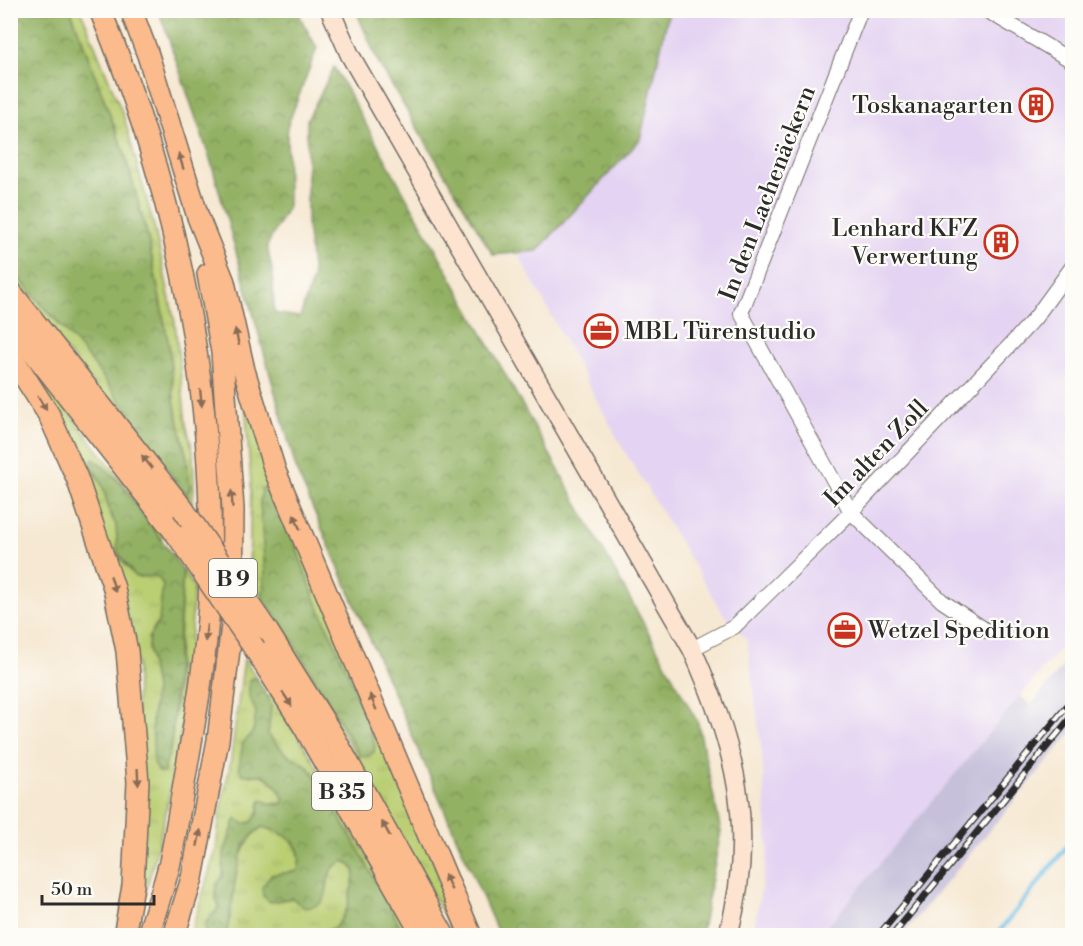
<svg xmlns="http://www.w3.org/2000/svg" width="1083" height="946" font-family="'Libre Bodoni',serif">
<style>
.built{fill:#e4d3f2}
.industrial{fill:#c6c0da}
.grass{fill:url(#grass-tufts);stroke:#727c4e;stroke-width:1.5}
.forest{fill:url(#forest-crowns);stroke:#5f6e48;stroke-width:1.5}
.lines{fill:none;stroke-linecap:round;stroke-linejoin:round}
.stream{stroke:#6bbfe7;stroke-width:4.5}
.minor-casing{stroke:#726d65;stroke-width:16}
.secondary-casing{stroke:#726d65;stroke-width:21}
.trunk-casing{stroke:#726d65;stroke-width:24}
.minor{stroke:#fff;stroke-width:14}
.secondary{stroke:#fde4d1;stroke-width:18}
.trunk{stroke:#fbbb8c;stroke-width:21}
.rail-casing{stroke:#2b2b2b;stroke-width:7}
.rail{stroke:#fdfcf7;stroke-width:4.5;stroke-dasharray:14;stroke-linecap:butt}
.trunk-bridge-casing{stroke:#726d65;stroke-width:24;stroke-linecap:butt}
.trunk-bridge{stroke:#fbbb8c;stroke-width:21}
.oneway{fill:#896c57}
.labels{text-anchor:middle;stroke-width:4.5;stroke-linejoin:round;paint-order:stroke}
.shield{fill:#fdfcf7;stroke:#6a6a68;stroke-width:1.5}
.shield-label{font-size:22px;font-weight:bold;fill:#2b2b2b}
.poi-label{font-size:24px;fill:#2b2b2b;stroke:#fdfcf7;text-anchor:end}
.street-label{font-size:24px;fill:#2b2b2b;stroke:#fdfcf7}
</style>
<defs>
<pattern id="grass-tufts" width="24" height="20" patternUnits="userSpaceOnUse" patternTransform="scale(1.5)"><rect width="24" height="20" fill="#bace72"/><path d="M3 7l-1-3M5 7V3M7 7l1-3M15 17l-1-3M17 17v-4M19 17l1-3" fill="none" stroke="#a0b163"/></pattern>
<pattern id="forest-crowns" width="20" height="18" patternUnits="userSpaceOnUse" patternTransform="scale(1.5)"><rect width="20" height="18" fill="#93b164"/><path d="M2 6a3 3 0 1 1 6 0M12 15a3 3 0 1 1 6 0" fill="none" stroke="#789053"/></pattern>
</defs>
<rect width="100%" height="100%" fill="#fdfcf7"/>
<filter id="ink" filterUnits="userSpaceOnUse"><feTurbulence type="fractalNoise" baseFrequency=".0167" numOctaves="2"/><feDisplacementMap in="SourceGraphic" scale="12" xChannelSelector="R" yChannelSelector="G"/><feConvolveMatrix kernelMatrix="1 2 1 2 8 2 1 2 1" color-interpolation-filters="sRGB"/></filter>
<filter id="wash" filterUnits="userSpaceOnUse"><feTurbulence type="fractalNoise" baseFrequency=".008" numOctaves="4" result="noise"/><feDisplacementMap in="SourceGraphic" scale="24" xChannelSelector="R" yChannelSelector="G"/><feGaussianBlur stdDeviation="1.35" result="paint"/><feColorMatrix in="noise" values="0 0 0 0 0 0 0 0 0 0 0 0 0 0 0 0 0 1.4 0 .05"/><feComposite in="paint" operator="in"/></filter>
<g filter="url(#wash)">
<rect width="100%" height="100%" fill="#f6e8d2"/>
<path class="built" d="M669 11H1072V634L820 935H753L768 850 762 753 747 640 724 615 622 447 517 252 537 251 640 140Z"/>
<path class="industrial" d="M1072 655V732L902 935H820L1020 696 1031 705Z"/>
<g class="grass">
<path d="M71 11H81L124 117 155 230 175 323 186 424 193 451 194 490 192 503 187 497 190 486 187 459 174 401 169 346 148 238 125 155Z"/>
<path d="M10 269 89 358 145 434 163 464 159 467 11 281Z"/>
<path d="M34 369H35L164 535 161 539 122 485 99 462 91 467 103 487 110 513 116 525 120 559 136 577 157 576 163 584 159 620 149 637 148 647 155 688 152 722 164 771 171 747 176 700 183 570 194 587C190 650 185 715 173 777 164 828 149 878 136 929L133 928 137 665Z"/>
<path d="M245 401 464 935H454C400 830 342 728 277 628L281 626 296 647 360 756H368L375 746 368 718 315 599 280 503 260 501 265 574 262 598 249 580 251 484Z"/>
<path d="M244 659 257 679 249 680C247 693 255 701 256 713 257 733 241 747 239 767L250 776C254 776 257 774 260 775 270 776 281 792 284 800L281 804 260 802 258 814 252 822 244 824 235 821 224 854 223 877 216 885 215 896 219 906 205 931V935L190 936 216 849 220 813 230 765Z"/>
<path d="M272 694 310 755 412 935H405L355 843 313 773 305 764 286 754 268 735 271 706 268 697Z"/>
<path d="M262 827C285 832 305 843 298 871L271 875 270 902 293 898 297 902 327 888C327 875 332 865 345 861 348 864 353 866 354 871 359 884 345 918 335 927 330 932 324 933 318 936H225C238 902 228 850 262 827Z"/>
</g>
<g class="forest">
<path d="M10 11H71L125 155 148 238 169 346 174 401 187 459 190 486 187 497C153 452 124 403 89 359 64 328 36 299 11 268Z"/>
<path d="M159 11H299L301 19 317 48 287 127 288 206 267 246 273 275 274 313 300 317 313 277 307 224V120L334 67 617 575 698 723 721 831 701 935H499L297 472 212 165Z"/>
<path d="M356 11H669L640 140 537 251 493 255 379 64Z"/>
<path d="M94 459 113 475 122 485 183 570 171 747 163 773 159 772 154 764 152 722 155 688 148 647 149 637 159 620 163 584 157 576 136 577 118 553 116 525 110 513 103 487 90 463Z"/>
<path d="M262 488 269 489 277 496 315 599 368 718 375 746 374 752 368 756H360L296 647 262 598 265 574 260 501Z"/>
<path d="M251 678 257 679 268 697 271 706 268 735 286 754 305 764 313 773 355 843 405 935H318L337 926 347 909 355 872 352 866 345 861C313 870 343 905 305 908L292 898 270 902 263 896 262 887 271 875 298 871C306 843 285 832 262 827 228 849 238 902 225 935H205V927L210 916 215 913 219 906 215 892 216 886 223 877 224 854 235 821 237 819 244 824 252 822 258 814 260 802 262 800 275 805 281 804 284 800C281 792 271 777 262 775 255 774 249 776 242 774L239 767 243 743 253 732 256 712 249 696V684Z"/>
</g>
<g class="lines">
<path class="stream" d="M996 936 1072 840"/>
</g>
</g>
<g filter="url(#ink)">
<g class="lines">
<g class="minor-casing">
<g id="minor">
<path d="M861 10 741 313 851 512 942 601 987 631"/>
<path d="M986 10 1072 61"/>
<path d="M692 649 734 627 851 512 1014 341 1035 318 1072 267"/>
</g>
</g>
<g class="secondary-casing">
<path id="secondary" d="M330 10 350 55 692 649C736 747 757 830 728 936"/>
</g>
<g class="trunk-casing">
<g id="trunk">
<path d="M100 10C178 195 219 403 209 604 206 656 197 708 188 760 182 794 177 828 170 862 164 887 155 911 148 936"/>
<path d="M131 10 148 55 198 217 224 282 244 370 275 471 471 936"/>
<path d="M10 291 183 509"/>
<path d="M10 322 178 536"/>
<path d="M10 354 49 415 77 478 114 588 127 651 138 782 133 886 124 936"/>
<path d="M266 629 335 739 444 936"/>
<path d="M255 649 305 728 423 936"/>
<path d="M174 936 192 878 218 740 232 625 233 509 222 352 208 274"/>
</g>
</g>
<use href="#minor" class="minor"/>
<use href="#secondary" class="secondary"/>
<use href="#trunk" class="trunk"/>
<g class="rail-casing">
<g id="rail">
<path d="M878 936 1072 700"/>
<path d="M892 936 1072 716"/>
</g>
</g>
<use href="#rail" class="rail"/>
<g class="trunk-bridge-casing">
<g id="trunk-bridge">
<path d="M183 509 266 629"/>
<path d="M178 536 255 649"/>
</g>
</g>
<use href="#trunk-bridge" class="trunk-bridge"/>
</g>
<defs><path id="oneway-solid" d="M-6-.8H1V-3.2L6.5 0L1 3.2V.8H-6Z" transform="scale(1.5)"/></defs>
<g class="oneway">
<use href="#oneway-solid" transform="translate(181 161) rotate(-107)"/>
<use href="#oneway-solid" transform="translate(237 337) rotate(-103)"/>
<use href="#oneway-solid" transform="translate(201 398) rotate(84)"/>
<use href="#oneway-solid" transform="translate(42 403) rotate(58)"/>
<use href="#oneway-solid" transform="translate(147 462) rotate(-128)"/>
<use href="#oneway-solid" transform="translate(232 499) rotate(-94)"/>
<use href="#oneway-solid" transform="translate(297 522) rotate(-113)"/>
<use href="#oneway-solid" transform="translate(113 584) rotate(73)"/>
<use href="#oneway-solid" transform="translate(206 633) rotate(96)"/>
<use href="#oneway-solid" transform="translate(287 699) rotate(57)"/>
<use href="#oneway-solid" transform="translate(373 702) rotate(-113)"/>
<use href="#oneway-solid" transform="translate(138 777) rotate(87)"/>
<use href="#oneway-solid" transform="translate(386 829) rotate(-119)"/>
<use href="#oneway-solid" transform="translate(199 838) rotate(-79)"/>
<use href="#oneway-solid" transform="translate(448 882) rotate(-113)"/>
</g>
</g>
<defs>
<g id="building-ring" transform="scale(1.725)"><circle r="9.5" fill="#fdfcf7" stroke="#c8321e" stroke-width="1.5"/><path d="M-4-6H4V6H1V3H-1V6H-4ZM-2.5-4.3h1.7v1.8h-1.7ZM.8-4.3h1.7v1.8H.8ZM-2.5-1h1.7V.8h-1.7ZM.8-1h1.7V.8H.8Z" fill="#c8321e"/></g>
<g id="office-ring" transform="scale(1.725)"><circle r="9.5" fill="#fdfcf7" stroke="#c8321e" stroke-width="1.5"/><path d="M-6-3h4V-5.5h4V-3h4V5H-6ZM-1-4.5V-3h2v-1.5ZM-6 0V1H6V0Z" fill="#c8321e"/></g>
</defs>
<g fill-rule="evenodd">
<use href="#building-ring" x="1036" y="105"/>
<use href="#building-ring" x="1001" y="242"/>
<use href="#office-ring" x="601" y="331"/>
<use href="#office-ring" x="845" y="630"/>
</g>
<g class="labels">
<g class="shield">
<rect x="209" y="559" width="48" height="38" rx="4.5"/>
<rect x="312" y="772" width="60" height="38" rx="4.5"/>
</g>
<g class="shield-label">
<text x="233" y="586">B 9</text>
<text x="342" y="799">B 35</text>
</g>
<g class="poi-label">
<text x="1013" y="113">Toskanagarten</text>
<text x="978" y="236">Lenhard KFZ<tspan x="978" dy="28">Verwertung</tspan></text>
<text x="624" y="339" text-anchor="start">MBL Türenstudio</text>
<text x="868" y="638" text-anchor="start">Wetzel Spedition</text>
</g>
<g class="street-label">
<text transform="translate(767 193) rotate(-69)" y="8">In den Lachenäckern</text>
<text transform="translate(876 453) rotate(-46)" y="8">Im alten Zoll</text>
</g>
</g>
<rect width="1083" height="946" fill="none" stroke="#fdfcf7" stroke-width="36"/>
<path d="M42 895v9h112v-9" fill="none" stroke="#2b2b2b" stroke-width="3"/>
<text x="51" y="895" font-size="18" fill="#2b2b2b" stroke="#fdfcf7" stroke-width="4.5" paint-order="stroke">50 m</text>
</svg>
